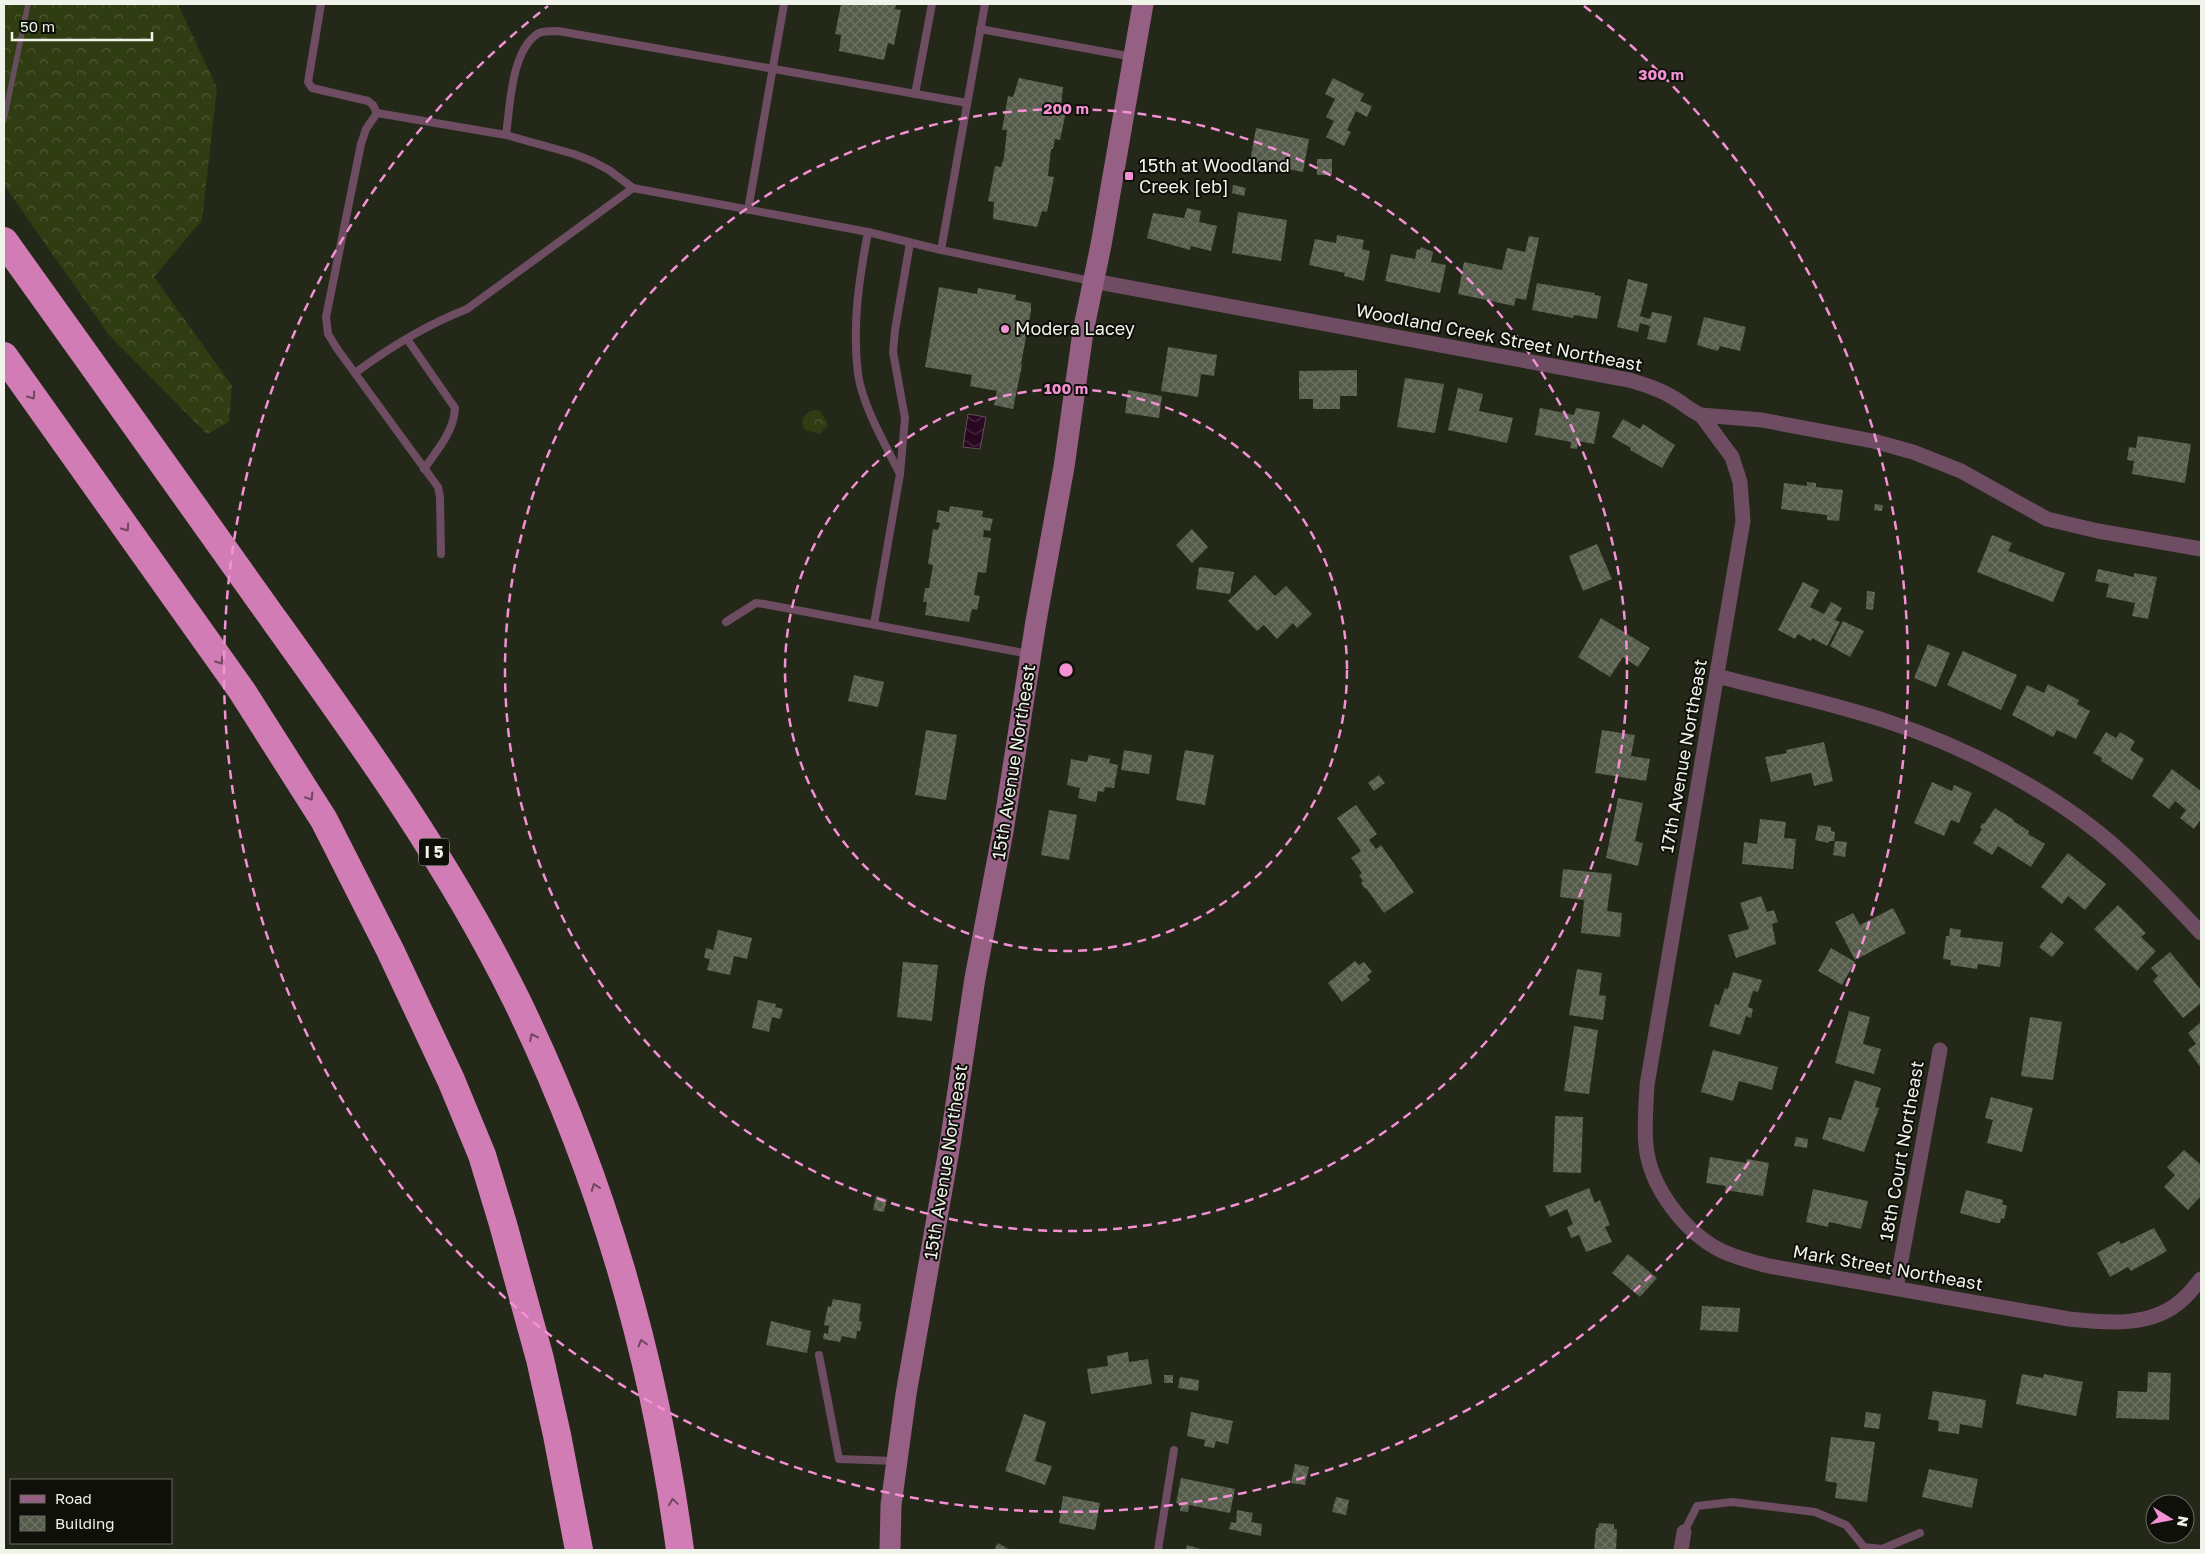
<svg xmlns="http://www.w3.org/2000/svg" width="2205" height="1554" font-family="'Golos Text',sans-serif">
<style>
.forest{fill:url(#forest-crowns)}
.water{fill:url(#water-waves);stroke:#644e5c}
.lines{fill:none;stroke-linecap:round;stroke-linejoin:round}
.stream{stroke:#644e5c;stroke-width:5.5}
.building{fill:url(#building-cross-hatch)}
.lane{stroke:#6e4c62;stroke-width:8}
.street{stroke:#6e4c62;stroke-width:15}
.secondary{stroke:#965f84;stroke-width:21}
.highway{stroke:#d17cb5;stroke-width:28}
.oneway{stroke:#70465f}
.ring{fill:none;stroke:#f491d4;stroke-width:2.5;stroke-dasharray:9 6}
.poi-dot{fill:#f491d4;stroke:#0e1009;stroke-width:2}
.labels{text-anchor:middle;stroke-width:4;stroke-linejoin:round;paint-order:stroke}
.shield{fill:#0e1009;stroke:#acafa6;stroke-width:1}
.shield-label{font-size:16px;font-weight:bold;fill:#eff3e9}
.poi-label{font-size:18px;fill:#eff3e9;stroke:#0e1009;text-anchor:start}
.street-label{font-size:18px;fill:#eff3e9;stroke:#0e1009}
.centre{fill:#f491d4;stroke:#0e1009;stroke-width:2.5}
.ring-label{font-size:15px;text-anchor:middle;font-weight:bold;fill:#f491d4;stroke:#0e1009;stroke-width:4;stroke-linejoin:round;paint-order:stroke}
</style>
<defs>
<pattern id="forest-crowns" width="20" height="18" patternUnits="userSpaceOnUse" patternTransform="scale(1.25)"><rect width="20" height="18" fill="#303c11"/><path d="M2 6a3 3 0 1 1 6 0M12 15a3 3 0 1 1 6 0" fill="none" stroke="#4e5934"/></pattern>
<pattern id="water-waves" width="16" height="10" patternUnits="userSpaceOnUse" patternTransform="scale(1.25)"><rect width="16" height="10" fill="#290720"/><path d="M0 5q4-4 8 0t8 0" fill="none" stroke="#482c40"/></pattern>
<pattern id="building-cross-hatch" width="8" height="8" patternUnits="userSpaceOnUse" patternTransform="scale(1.25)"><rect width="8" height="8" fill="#555b4a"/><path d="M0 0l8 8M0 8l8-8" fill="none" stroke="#6e7364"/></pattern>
</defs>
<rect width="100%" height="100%" fill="#232819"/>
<g class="forest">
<path d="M4 4H178L217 88 202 220 154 277 232 386 229 422 207 434 109 335 4 185Z"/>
<path d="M817 410 821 412 828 425 820 434 805 430C798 420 805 411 817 410Z"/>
</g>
<path class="water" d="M968 414 986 417 980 449 963 447Z"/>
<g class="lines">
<path class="stream" d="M4 120 28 4"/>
</g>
<g class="building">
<path d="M841 4H896L895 9 901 10 894 45 888 43 884 60 839 51 841 35 835 34Z"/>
<path d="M1019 78 1063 87 1061 106 1067 107 1060 140 1055 139 1053 149H1051L1048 176 1054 177 1047 212 1042 211 1037 227 993 219 994 202 988 201 995 166 1001 167 1004 157 1007 130H1002L1008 96 1013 97Z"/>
<path d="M1333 78 1364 94 1360 101 1372 106 1367 117 1356 111 1347 130 1351 132 1344 146 1326 137 1334 121 1326 117 1335 99 1325 94Z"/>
<path d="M1256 128 1309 139 1303 172 1250 162Z"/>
<rect x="1317" y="159" width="15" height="16"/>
<path d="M1233 185 1246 188 1244 196 1232 193Z"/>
<path d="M1187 208 1201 211 1199 222 1217 226 1211 251 1191 246 1190 250 1147 238 1153 213 1184 218Z"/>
<path d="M1238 212 1287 220 1281 261 1232 253Z"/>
<path d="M1337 235 1364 240 1362 249 1370 251 1364 281 1344 276 1345 273 1309 265 1315 239 1336 243Z"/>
<path d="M1529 236 1539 238 1526 300 1516 298 1514 306 1458 294 1464 262 1502 270 1507 248 1525 252Z"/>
<path d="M1421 247 1433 252 1431 262 1446 265 1440 293 1385 281 1391 254 1415 259 1417 249 1420 250Z"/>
<path d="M1628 279 1648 284 1640 316 1650 319 1652 312 1672 316 1666 343 1647 339 1650 326 1640 323 1638 332 1617 327Z"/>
<path d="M1537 283 1595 293 1594 295 1601 296 1597 319 1574 315 1573 318 1532 310Z"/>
<path d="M939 287 977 294 978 288 1016 295 1015 300 1031 303V311L1021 364 1022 365 1013 409 994 405 997 391 970 386 972 375 925 367Z"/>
<path d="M1704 317 1746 327 1740 351 1720 346 1718 351 1697 345Z"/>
<path d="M1168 347 1217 355 1214 376 1201 374 1198 397 1161 391Z"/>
<path d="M1357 370V396H1340V409H1313V399H1299V371Z"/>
<path d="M1405 378 1444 384 1435 433 1397 427Z"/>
<path d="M1458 388 1483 394 1479 411 1513 418 1507 443 1448 430Z"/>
<path d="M1128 390 1162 396 1159 418 1125 413Z"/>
<path d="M1540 408 1574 415 1576 408 1600 412 1594 444 1578 441 1577 449 1570 448 1571 442 1535 435Z"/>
<path d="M1623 419 1640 429 1643 424 1675 445 1662 468 1630 450 1631 448 1612 437Z"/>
<path d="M2138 436 2191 444 2185 483 2132 474 2134 461 2127 460 2129 447 2136 448Z"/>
<path d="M1807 482 1816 483V487L1843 490 1839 521 1827 520V515L1781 509 1784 483 1807 486Z"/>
<path d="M1875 504 1883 505 1882 511 1874 510Z"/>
<path d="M950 506 983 511 982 517 993 519 990 531 984 530 983 537 991 538 986 573 978 572 974 595 980 596 977 610 972 609 969 622 925 615 927 602H923L925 588H929L933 565 928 564 933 529 938 530 940 523 936 522 938 510 949 512Z"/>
<path d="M1192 529 1208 547 1192 563 1176 545Z"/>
<path d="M1992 535 2012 543 2008 551 2065 573 2053 602 1977 572Z"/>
<path d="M1597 544 1612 579 1583 591 1569 556Z"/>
<path d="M1199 567 1234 572 1230 594 1196 589Z"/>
<path d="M2098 569 2134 577V573L2157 577 2148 619 2132 616 2135 603 2106 597 2109 584 2095 581Z"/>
<path d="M1255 575 1275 596 1286 586 1312 614 1297 628 1293 623 1277 639 1264 625 1257 631 1228 601Z"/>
<path d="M1803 582 1819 590 1810 607 1824 614 1831 602 1842 608 1835 620 1840 622 1827 646 1812 638 1811 641 1798 634 1795 639 1778 630Z"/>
<path d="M1867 591 1875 592 1873 610 1866 609Z"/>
<path d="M1601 618 1650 648 1638 667 1623 657 1610 677 1578 657Z"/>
<path d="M1843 621 1864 631 1850 657 1830 646Z"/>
<path d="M1928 644 1950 653 1936 687 1914 678Z"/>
<path d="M1963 651 2017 675 2001 710 1947 685Z"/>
<path d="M854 675 884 682 878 707 848 701Z"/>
<path d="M2048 684 2079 700 2077 704 2090 711 2076 739 2057 730 2053 737 2012 715 2027 685 2044 693Z"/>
<path d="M926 730 957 735 946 800 915 795Z"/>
<path d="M1602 730 1635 735 1631 756 1650 759 1646 781 1595 773Z"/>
<path d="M2106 732 2116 738 2120 732 2135 741 2130 750 2144 759 2132 780 2101 761 2102 758 2093 753Z"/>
<path d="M1824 742 1833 781 1814 786 1811 773 1771 782 1765 757 1787 753 1786 750Z"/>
<path d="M1124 750 1152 755 1149 774 1121 770Z"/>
<path d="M1185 750 1214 755 1205 805 1176 800Z"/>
<path d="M1089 755 1110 759 1109 763 1118 765 1114 788 1105 787 1104 792 1098 791 1096 802 1078 798 1080 788 1067 785 1071 759 1087 762Z"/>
<path d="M2172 769 2201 791V819L2194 829 2180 818 2186 810 2175 801 2169 809 2152 796Z"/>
<path d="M1379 775 1385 783 1374 791 1368 783Z"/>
<path d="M1932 782 1952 791 1954 785 1972 793 1959 823 1951 820 1944 836 1914 823Z"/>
<path d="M1618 798 1643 803 1635 841 1643 843 1638 866 1606 858Z"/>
<path d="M1356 805 1377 834 1369 840 1376 849 1381 845 1414 892 1384 913 1366 888 1365 889 1361 883 1363 881 1359 875 1362 873 1351 858 1361 851 1337 818Z"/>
<path d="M1995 808 2014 820 2013 821 2029 831 2028 834 2045 844 2031 867 1998 846 1992 855 1973 843 1982 829 1980 828 1982 823 1984 824Z"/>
<path d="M1049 810 1077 815 1069 860 1041 855Z"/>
<path d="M1760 819 1786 822 1784 838 1796 839 1793 869 1742 864 1744 842 1757 844Z"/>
<path d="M1818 825 1831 827V831L1835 832 1834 841H1829L1828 843 1815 840Z"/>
<path d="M1835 841 1847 842 1845 857 1833 855Z"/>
<path d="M2068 853 2106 884 2085 910 2068 896 2062 904 2041 887Z"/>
<path d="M1563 869 1612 874 1607 911 1622 913 1620 937 1581 933 1584 900 1560 897Z"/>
<path d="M1761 896 1767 912 1774 910 1778 922 1772 924 1776 944 1736 958 1728 935 1749 929 1740 903Z"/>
<path d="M2118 905 2146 933 2141 937 2156 951 2137 971 2094 929Z"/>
<path d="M1893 908 1906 933 1855 960 1835 922 1853 913 1860 925Z"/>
<path d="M1950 928 1961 930 1960 937 2003 942 2000 967 1978 964 1977 969 1950 965 1951 960 1943 959 1946 936H1949Z"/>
<path d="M718 930 752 938 747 959 734 956 730 975 707 970 710 959 704 958 706 948 713 950Z"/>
<path d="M2051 932 2064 943 2052 957 2039 947Z"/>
<path d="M1831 948 1855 962 1842 985 1818 971Z"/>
<path d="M2170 952 2201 990V1003L2183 1018 2153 981 2158 976 2151 968Z"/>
<path d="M1355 961 1359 965 1364 962 1372 972 1367 976 1370 980 1342 1002 1328 983Z"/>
<path d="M903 962 938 965 932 1021 897 1017Z"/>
<path d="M1577 969 1602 973 1599 995 1606 996 1603 1020 1569 1015Z"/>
<path d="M1733 972 1762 980 1758 992 1753 991 1748 1007 1753 1009 1751 1018 1746 1016 1740 1035 1709 1026 1715 1004 1719 1005 1725 988 1728 989Z"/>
<path d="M758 1000 776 1004 775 1007 783 1009 780 1019 772 1017 769 1032 752 1028Z"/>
<path d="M1849 1011 1870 1017 1863 1044 1881 1049 1874 1074 1835 1063Z"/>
<path d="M2030 1017 2062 1022 2053 1080 2021 1076Z"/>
<path d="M2201 1022V1068L2188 1050 2196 1044 2188 1033Z"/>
<path d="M1574 1026 1598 1030 1589 1094 1564 1091Z"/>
<path d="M1713 1050 1778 1067 1772 1090 1739 1081 1733 1101 1701 1092Z"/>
<path d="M1855 1080 1881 1088 1875 1107 1879 1108 1864 1152 1822 1139 1829 1117 1841 1120Z"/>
<path d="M1991 1097 2033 1108 2022 1152 1987 1143 1993 1120 1985 1118Z"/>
<path d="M1555 1116 1583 1117 1581 1173 1553 1172Z"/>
<path d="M1796 1137 1808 1139 1807 1148 1794 1146Z"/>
<path d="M2184 1150 2201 1165V1196L2188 1210 2164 1187 2175 1175 2167 1167Z"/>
<path d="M1710 1157 1746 1163 1747 1159 1769 1163 1763 1196 1725 1190 1726 1186 1706 1183Z"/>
<path d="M1589 1188 1595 1203 1600 1200 1610 1225 1605 1227 1612 1242 1586 1252 1579 1235 1571 1238 1567 1227 1573 1224 1567 1209 1550 1217 1545 1206Z"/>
<path d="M1813 1189 1868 1201 1861 1229 1829 1222 1828 1227 1806 1222Z"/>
<path d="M1966 1190 2003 1200 2002 1204 2007 1206 2004 1219 2001 1218 2000 1223H1996L1960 1213Z"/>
<path d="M876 1196 887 1199 884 1212 873 1210Z"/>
<path d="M2154 1228 2167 1251 2131 1271 2128 1267 2110 1277 2097 1253 2119 1241 2121 1244Z"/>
<path d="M1628 1254 1657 1278 1640 1297 1612 1273Z"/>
<path d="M833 1299 861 1304 859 1321 862 1322 860 1331H857L856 1339 842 1336 840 1342 823 1339 824 1333 828 1334 829 1326 824 1325 828 1306 831 1307Z"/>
<path d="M1702 1306 1740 1308 1738 1332 1700 1330Z"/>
<path d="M771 1321 811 1331 807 1353 766 1345Z"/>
<path d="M1128 1352 1129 1362 1148 1359 1152 1384 1091 1394 1087 1369 1108 1366 1107 1356Z"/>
<path d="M2148 1372 2171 1373 2169 1420 2116 1418 2118 1391 2147 1392Z"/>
<path d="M2022 1374 2043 1378 2044 1374 2083 1382 2076 1416 2016 1404Z"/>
<rect x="1164" y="1375" width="9" height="8"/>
<path d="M1180 1377 1199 1380 1198 1391 1178 1388Z"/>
<path d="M1933 1391 1986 1400 1982 1428 1960 1424 1959 1434 1938 1431 1939 1421 1928 1419Z"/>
<path d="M1191 1412 1233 1421 1228 1444 1216 1441 1214 1448 1204 1446 1205 1440 1187 1436Z"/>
<path d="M1866 1412 1881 1414 1879 1429 1864 1427Z"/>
<path d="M1024 1414 1046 1422 1035 1461 1052 1466 1045 1485 1005 1471Z"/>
<path d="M1831 1437 1875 1442 1867 1502 1835 1498 1837 1483 1825 1481Z"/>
<path d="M1295 1464 1309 1467 1305 1485 1291 1483Z"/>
<path d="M1929 1469 1978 1479 1972 1508 1922 1497Z"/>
<path d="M1181 1478 1235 1489 1230 1513 1189 1505 1188 1512 1180 1511 1181 1504 1176 1503Z"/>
<path d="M1063 1496 1100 1503 1095 1530 1059 1523Z"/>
<path d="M1336 1497 1349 1500 1346 1515 1332 1512Z"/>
<path d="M1237 1510 1253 1513 1251 1522 1262 1524 1261 1536 1229 1529 1231 1522 1236 1523Z"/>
<path d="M1599 1523 1614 1524V1529H1617L1616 1550H1594L1596 1528H1598Z"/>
<path d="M998 1543 1010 1550H994Z"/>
<path d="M1187 1545 1204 1550H1186Z"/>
</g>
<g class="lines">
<g class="lane">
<path d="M321 4 308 82 312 88 368 101 373 105 377 113"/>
<path d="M980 29 1133 57"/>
<path d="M915 94 932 4"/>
<path d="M377 113 506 135 574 154 592 161 609 170 633 188 868 232 941 250 1091 281"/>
<path d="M377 113 366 129 361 144 326 317 328 334 338 350 438 487 440 497 441 554"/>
<path d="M506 135C510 107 511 49 539 33 544 31 553 31 558 31L967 103"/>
<path d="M748 210 784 4"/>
<path d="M868 232C859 279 852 326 858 374 863 407 885 444 900 474"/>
<path d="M941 250 985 4"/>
<path d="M407 339 455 408C454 432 437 450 424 469"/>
<path d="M355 373C390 347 426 325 467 309L633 188"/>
<path d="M726 622 756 603 764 604 1029 654"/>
<path d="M874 624 900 474 905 418 893 352 895 330 910 243"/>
<path d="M819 1355 839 1459 895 1461"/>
<path d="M1684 1532 1697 1506 1732 1502 1815 1512 1846 1525 1864 1547 1882 1549 1920 1533"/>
<path d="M1158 1550 1174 1450"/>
</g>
<g class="street">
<path d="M1093 281 1629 380C1645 385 1660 389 1674 398 1684 404 1691 411 1701 415L1762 420 1873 441 1913 452 1961 471 2047 519 2098 531 2201 549"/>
<path d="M1701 415 1732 457 1740 482 1743 521 1647 1085C1646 1106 1644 1126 1646 1146 1650 1187 1685 1233 1722 1251 1737 1258 1753 1262 1769 1266L2069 1319C2106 1323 2153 1328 2183 1299 2190 1293 2195 1286 2201 1279"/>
<path d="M1717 676C1774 691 1833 703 1889 722 1967 747 2058 795 2119 850 2148 876 2175 905 2201 933"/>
<path d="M1896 1288 1940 1050"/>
<path d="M1681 1550 1684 1532"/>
</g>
<path class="secondary" d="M890 1550 891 1505 906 1394 950 1144 975 978 1003 831 1036 621 1064 467 1083 332 1101 245 1143 4"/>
<g class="highway">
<path d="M4 241C93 365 181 489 270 614 359 738 448 861 516 999 602 1176 654 1355 680 1550"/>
<path d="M4 356 242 691 324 820 390 950 451 1080 482 1155 503 1224 540 1359 557 1435 579 1550"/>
</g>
</g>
<defs><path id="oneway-chevron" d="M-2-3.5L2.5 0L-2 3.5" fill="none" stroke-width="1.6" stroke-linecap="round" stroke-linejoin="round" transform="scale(1.25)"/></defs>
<g class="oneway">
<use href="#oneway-chevron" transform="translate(32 396) rotate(55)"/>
<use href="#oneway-chevron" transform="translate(126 528) rotate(55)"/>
<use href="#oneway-chevron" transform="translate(220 661) rotate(55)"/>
<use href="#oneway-chevron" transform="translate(310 797) rotate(58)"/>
<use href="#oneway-chevron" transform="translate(533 1037) rotate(-115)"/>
<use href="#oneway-chevron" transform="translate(595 1187) rotate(-110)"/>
<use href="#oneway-chevron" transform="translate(642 1343) rotate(-105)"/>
<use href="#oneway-chevron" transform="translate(673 1502) rotate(-98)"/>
</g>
<g class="ring">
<circle cx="1066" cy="670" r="281"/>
<circle cx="1066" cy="670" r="561"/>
<path d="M1584 6A842 842 0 1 1 548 6"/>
</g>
<g class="poi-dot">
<rect x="1124" y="171" width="10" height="10" rx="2.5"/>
<circle cx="1005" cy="329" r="5"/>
</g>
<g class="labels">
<rect class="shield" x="419" y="838.5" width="30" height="27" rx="4"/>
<g class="shield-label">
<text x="434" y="858">I 5</text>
</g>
<g class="poi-label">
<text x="1139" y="172">15th at Woodland<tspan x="1139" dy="21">Creek [eb]</tspan></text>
<text x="1015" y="335">Modera Lacey</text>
</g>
<g class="street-label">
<text transform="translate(1499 338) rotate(11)" y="6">Woodland Creek Street Northeast</text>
<text transform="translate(1684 756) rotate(-80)" y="6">17th Avenue Northeast</text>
<text transform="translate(1014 762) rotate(-81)" y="6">15th Avenue Northeast</text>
<text transform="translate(1902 1151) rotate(-80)" y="6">18th Court Northeast</text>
<text transform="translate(946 1162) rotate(-81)" y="6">15th Avenue Northeast</text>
<text transform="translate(1888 1268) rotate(10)" y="6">Mark Street Northeast</text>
</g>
</g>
<circle cx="1066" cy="670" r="8" class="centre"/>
<g class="ring-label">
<text x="1661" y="80">300 m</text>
<text x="1066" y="114">200 m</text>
<text x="1066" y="394">100 m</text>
</g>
<rect width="2205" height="1554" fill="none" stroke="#eff3e9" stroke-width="10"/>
<rect x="10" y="1479" width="162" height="65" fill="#0e1009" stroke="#686b63"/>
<rect x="20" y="1495" width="25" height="8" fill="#965f84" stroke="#686b63"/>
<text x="55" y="1504" font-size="15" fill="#eff3e9">Road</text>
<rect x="20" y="1516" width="25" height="15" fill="url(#building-cross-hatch)" stroke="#686b63"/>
<text x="55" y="1529" font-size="15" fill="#eff3e9">Building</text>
<g transform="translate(2170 1519) rotate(100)"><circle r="24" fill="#0e1009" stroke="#686b63"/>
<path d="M0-4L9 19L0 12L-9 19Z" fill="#f491d4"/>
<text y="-8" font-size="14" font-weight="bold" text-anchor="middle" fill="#eff3e9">N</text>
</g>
<path d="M12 32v8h140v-8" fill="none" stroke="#eff3e9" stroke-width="2.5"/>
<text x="20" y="32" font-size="15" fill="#eff3e9" stroke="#0e1009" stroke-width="4" paint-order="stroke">50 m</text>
</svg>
